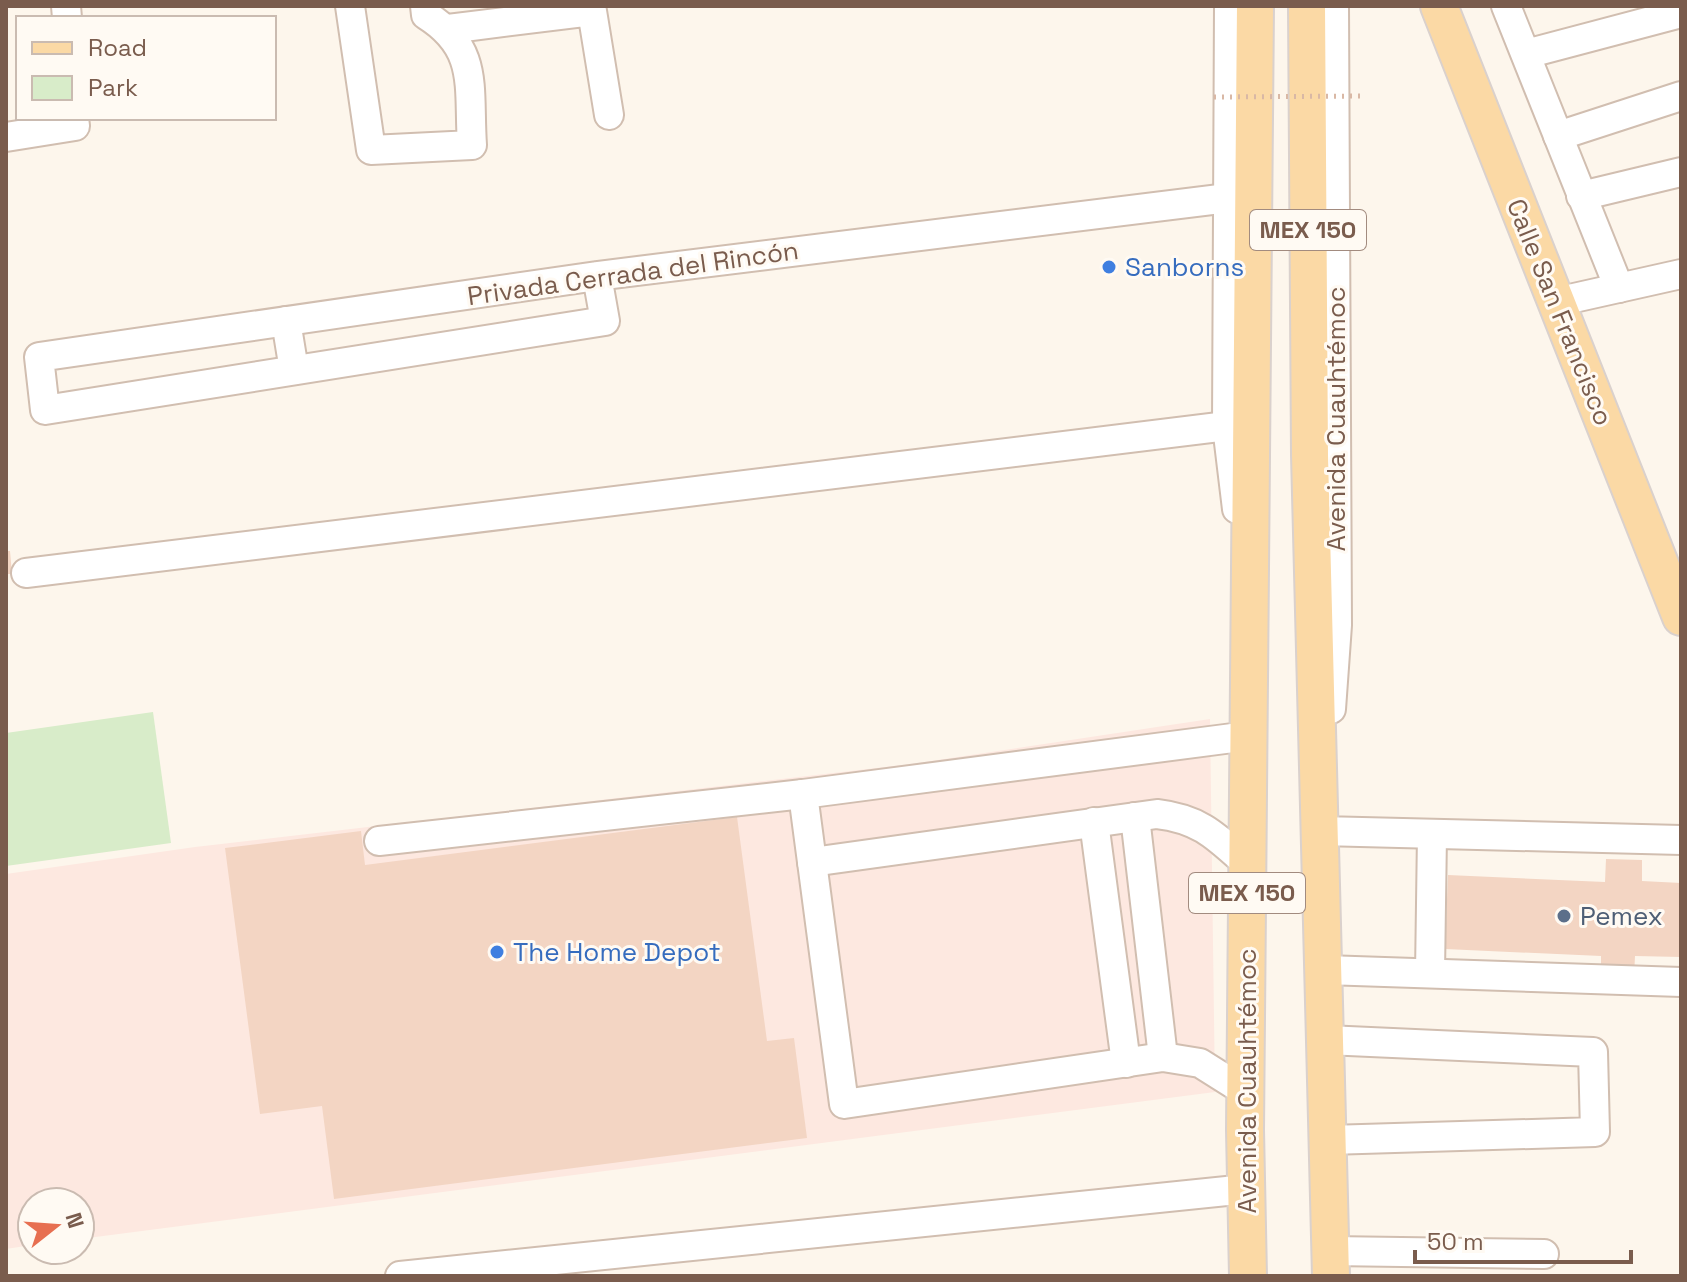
<svg xmlns="http://www.w3.org/2000/svg" width="1687" height="1282" font-family="'Space Grotesk',sans-serif">
<style>
.commercial{fill:#fde8e0}
.green{fill:#d8ecc9}
.building{fill:#f3d5c3}
.lines{fill:none;stroke-linecap:round;stroke-linejoin:round}
.minor-casing{stroke:#d1beb0;stroke-width:32}
.major-casing{stroke:#dad1cd;stroke-width:40}
.minor{stroke:#fff;stroke-width:28}
.major{stroke:#fbd9a5;stroke-width:36}
.path-bridge{stroke:#d9b8a5;stroke-width:5;stroke-dasharray:2 6;stroke-linecap:butt}
.shop-dot{fill:#3f7fe0;stroke:#fffaf3;stroke-width:3}
.service-dot{fill:#5c6f8a;stroke:#fffaf3;stroke-width:3}
.labels{text-anchor:middle;stroke-width:6;stroke-linejoin:round;paint-order:stroke}
.shield{fill:#fffaf3;stroke:#a28b7f;stroke-width:2}
.shield-label{font-size:24px;font-weight:bold;fill:#7a5c4d}
.shop-label{font-size:26px;fill:#366cbe;stroke:#fffaf3;text-anchor:start}
.street-label{font-size:26px;fill:#7a5c4d;stroke:#fffaf3}
.service-label{font-size:26px;fill:#4e5e75;stroke:#fffaf3;text-anchor:start}
</style>
<rect width="100%" height="100%" fill="#fdf6ec"/>
<path class="commercial" d="M1210 719 1215 1092 80 1239V1202H32V1245L6 1249V874L195 847 911 764Z"/>
<path class="green" d="M153 712 171 843 6 866V733Z"/>
<g class="building">
<path d="M6 551H10L12 574H6Z"/>
<path d="M737 817 767 1041 794 1038 807 1138 334 1199 322 1106 260 1114 225 848 361 831 365 865Z"/>
<path d="M1606 859 1642 860V881L1681 883V957L1635 956 1634 977 1601 976V956L1445 949 1448 875 1605 882Z"/>
</g>
<g class="lines">
<g class="minor-casing">
<g id="minor">
<path d="M66 6 67 18"/>
<path d="M350 6 371 150 472 145C468 88 480 49 426 15L425 6"/>
<path d="M1229 6 1227 426 1237 509"/>
<path d="M1506 6 1619 288"/>
<path d="M448 29 592 11 609 115"/>
<path d="M1526 54 1681 13"/>
<path d="M1558 136 1681 96"/>
<path d="M6 137 75 126 74 118"/>
<path d="M1581 196 1681 172"/>
<path d="M597 276 605 321 45 410 39 357 597 276 1228 198"/>
<path d="M1556 302 1681 274"/>
<path d="M286 321 294 370"/>
<path d="M26 573 1227 426"/>
<path d="M1331 709 1337 625 1334 6"/>
<path d="M1323 810 1321 831 1681 840"/>
<path d="M1135 817 1163 1057"/>
<path d="M1094 822 1126 1063"/>
<path d="M379 841 803 794"/>
<path d="M812 862 1157 814C1200 819 1216 836 1247 864"/>
<path d="M1325 970 1681 982"/>
<path d="M1430 973 1432 834"/>
<path d="M1326 1040 1593 1052 1595 1132 1329 1140"/>
<path d="M1246 1092 1200 1063 1163 1057 844 1104 803 794 1248 736"/>
<path d="M1330 1251 1544 1254"/>
<path d="M400 1276 1246 1189"/>
</g>
</g>
<g class="major-casing">
<g id="major">
<path d="M1307 6 1310 455 1331 1276"/>
<path d="M1439 6 1681 617"/>
<path d="M1248 1276 1245 1130 1255 6"/>
</g>
</g>
<use href="#minor" class="minor"/>
<use href="#major" class="major"/>
<path class="path-bridge" d="M1214 97 1366 96"/>
</g>
<g class="shop-dot">
<circle cx="1109" cy="267" r="8"/>
<circle cx="497" cy="952" r="8"/>
</g>
<circle class="service-dot" cx="1564" cy="916" r="8"/>
<g class="labels">
<g class="shield">
<rect x="1250" y="210" width="116" height="40" rx="6"/>
<rect x="1189" y="873" width="116" height="40" rx="6"/>
</g>
<g class="shield-label">
<text x="1308" y="238">MEX 150</text>
<text x="1247" y="901">MEX 150</text>
</g>
<g class="shop-label">
<text x="1125" y="276">Sanborns</text>
<text x="513" y="961">The Home Depot</text>
</g>
<g class="street-label">
<text transform="translate(633 273) rotate(-8)" y="9">Privada Cerrada del Rincón</text>
<text transform="translate(1560 312) rotate(68)" y="9">Calle San Francisco</text>
<text transform="translate(1336 419) rotate(-90)" y="9">Avenida Cuauhtémoc</text>
<text transform="translate(1247 1081) rotate(-90)" y="9">Avenida Cuauhtémoc</text>
</g>
<g class="service-label">
<text x="1580" y="925">Pemex</text>
</g>
</g>
<rect width="1687" height="1282" fill="none" stroke="#7a5c4d" stroke-width="16"/>
<rect x="16" y="16" width="260" height="104" fill="#fffaf3" stroke="#cabbb1" stroke-width="2"/>
<rect x="32" y="42" width="40" height="12" fill="#fbd9a5" stroke="#cabbb1" stroke-width="2"/>
<text x="88" y="56" font-size="24" fill="#7a5c4d">Road</text>
<rect x="32" y="76" width="40" height="24" fill="#d8ecc9" stroke="#cabbb1" stroke-width="2"/>
<text x="88" y="96" font-size="24" fill="#7a5c4d">Park</text>
<g transform="translate(56 1226) rotate(73)"><circle r="38" fill="#fffaf3" stroke="#cabbb1" stroke-width="2"/>
<path d="M0-6L14 30L0 20L-14 30Z" fill="#e76f51"/>
<text y="-12" font-size="22" font-weight="bold" text-anchor="middle" fill="#7a5c4d">N</text>
</g>
<path d="M1415 1250v12h216v-12" fill="none" stroke="#7a5c4d" stroke-width="4"/>
<text x="1427" y="1250" font-size="24" fill="#7a5c4d" stroke="#fffaf3" stroke-width="6" paint-order="stroke">50 m</text>
</svg>
